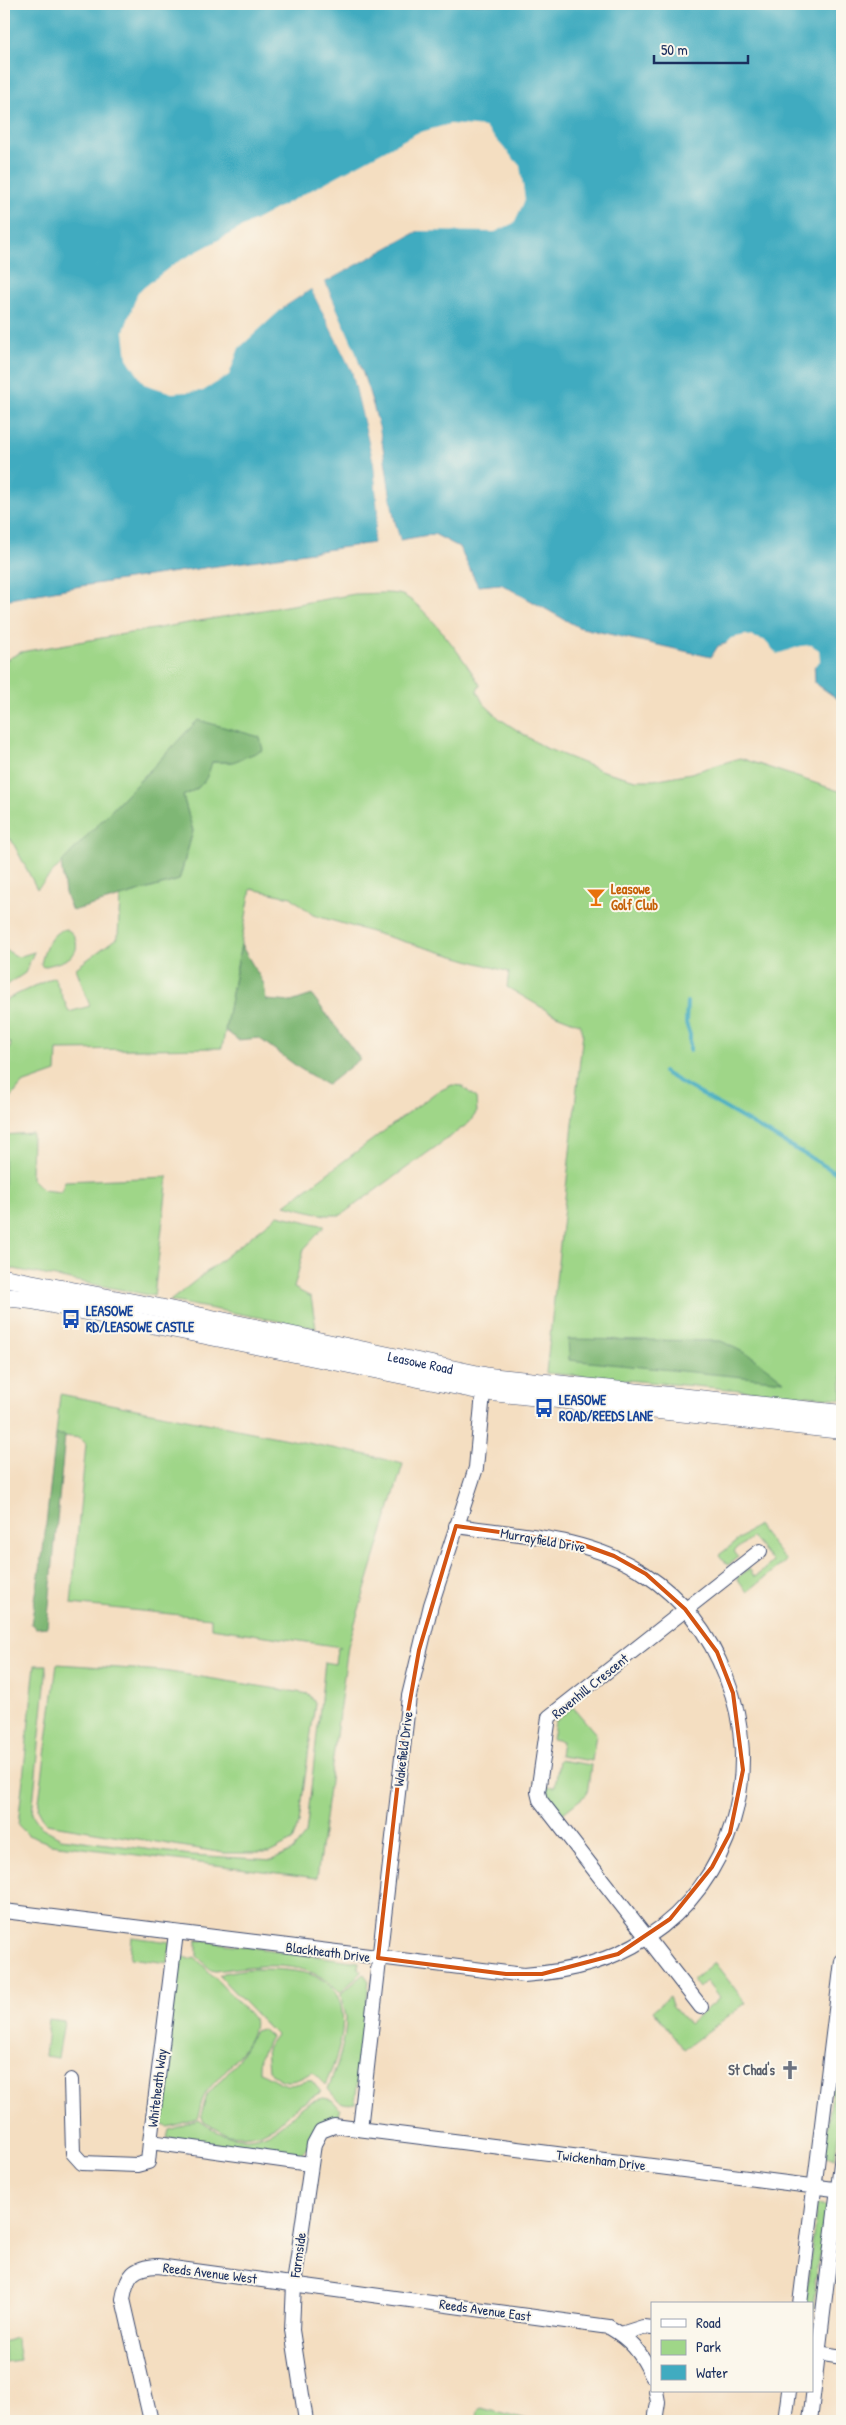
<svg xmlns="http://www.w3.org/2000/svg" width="846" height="2425" font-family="'Patrick Hand',sans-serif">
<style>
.green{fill:#9fd688;stroke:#5d8273}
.forest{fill:#7fb774;stroke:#4d7369}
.water{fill:#40abc0;stroke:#2e6d8f}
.pier{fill:#f4dec1}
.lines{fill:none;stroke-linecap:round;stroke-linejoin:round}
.stream{stroke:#40abc0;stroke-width:4}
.minor-casing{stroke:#3c496d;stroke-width:16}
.major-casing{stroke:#3c496d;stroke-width:19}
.minor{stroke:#fff;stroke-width:14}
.major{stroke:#fff;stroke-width:18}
.marked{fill:none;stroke:#d45514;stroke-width:4;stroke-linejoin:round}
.labels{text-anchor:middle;stroke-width:4;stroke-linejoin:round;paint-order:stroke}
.food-label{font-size:14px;font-weight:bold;fill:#c56008;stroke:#fbf7ec;text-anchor:start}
.transit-label{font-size:14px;font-weight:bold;fill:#164399;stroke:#fbf7ec;text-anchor:start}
.street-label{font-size:14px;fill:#1b2f5e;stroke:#fbf7ec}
.worship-label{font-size:14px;font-weight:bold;fill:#5b616d;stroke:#fbf7ec;text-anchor:end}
</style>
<rect width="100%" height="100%" fill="#fbf7ec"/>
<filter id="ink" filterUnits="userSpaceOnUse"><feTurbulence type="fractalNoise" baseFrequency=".02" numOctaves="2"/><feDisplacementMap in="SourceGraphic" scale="10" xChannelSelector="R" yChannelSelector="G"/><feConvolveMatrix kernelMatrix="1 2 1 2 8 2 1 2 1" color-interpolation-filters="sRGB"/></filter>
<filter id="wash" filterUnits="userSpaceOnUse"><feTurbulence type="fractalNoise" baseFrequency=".0096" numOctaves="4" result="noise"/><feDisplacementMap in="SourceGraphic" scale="20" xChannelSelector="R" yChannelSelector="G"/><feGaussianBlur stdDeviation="1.12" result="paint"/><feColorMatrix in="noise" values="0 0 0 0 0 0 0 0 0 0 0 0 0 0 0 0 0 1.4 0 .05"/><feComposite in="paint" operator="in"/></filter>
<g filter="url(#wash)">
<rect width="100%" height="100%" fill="#f4dec1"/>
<g class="green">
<path d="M355 594C368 594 384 592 398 594 421 597 468 665 480 685L477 691 483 703 500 719 543 747 603 771 636 780H654L691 773 740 758 842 792V1399L546 1373 583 1032 579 1024 551 1013 507 987 509 972 313 915 291 897 251 889 222 1048 57 1050 56 1072 22 1084 4 1106V1047L10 1048 11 1043 4 1039V1004L7 999 54 977 69 1012 90 1006 76 968 118 937 120 897 179 880 193 831 183 796 198 788 212 762H233L198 720 37 889 11 839 4 841V661L21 652Z"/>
<path d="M66 929C72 932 75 936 76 942 80 960 55 963 43 967L41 965C43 951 51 931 66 929Z"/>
<path d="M4 949 18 957 34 952 25 973 4 987Z"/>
<path d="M452 1085 462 1086 476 1098 477 1112 469 1123 341 1215H325L285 1205 435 1093Z"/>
<path d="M32 1133 31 1178 43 1190 61 1192 65 1181 168 1177 154 1296 4 1267V1135Z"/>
<path d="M278 1215 325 1226 304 1249 294 1288 311 1297 316 1328 170 1301Z"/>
<path d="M60 1394 368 1455 403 1464 348 1646 317 1878 51 1844 28 1835 18 1825 35 1665H47L32 1814 41 1827 61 1838 191 1855 273 1860 292 1851 306 1834 325 1662 335 1664 337 1649 341 1647 211 1628V1618L71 1604 86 1444 80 1438 56 1435Z"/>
<path d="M757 1525 786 1561 747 1592 737 1578 749 1569 755 1577 773 1562 752 1537 734 1551 738 1557 728 1565 719 1555Z"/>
<path d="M57 1664 163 1671 309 1694 315 1703 299 1823 292 1841 269 1853H224L46 1824 38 1809Z"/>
<path d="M573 1707 596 1734 592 1761 560 1756 562 1741 552 1739 555 1722Z"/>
<path d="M559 1760 591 1765 587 1794 562 1814 546 1794 545 1786 555 1787Z"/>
<path d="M132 1937 170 1942 168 1963 130 1958Z"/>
<path d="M197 1940 359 1962 358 1967 362 1972 340 1993C311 1957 256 1965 216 1971L211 1970 197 1956Z"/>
<path d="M182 1956 189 1959 195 1957 253 2018C260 2042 218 2075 206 2093 201 2100 200 2111 197 2119L168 2127 157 2123 177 1962Z"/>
<path d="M714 1962 746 2003 684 2049 653 2010 669 1997 672 2005 689 2024 719 1998 706 1981 699 1988 693 1980Z"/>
<path d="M247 1969C269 1969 308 1968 326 1982 356 2005 339 2056 325 2085L312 2072C294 2083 284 2086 268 2070L266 2048 276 2035 219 1976 223 1973Z"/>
<path d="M364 1974 369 1981 355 2103C340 2106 337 2099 328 2089 337 2067 346 2041 346 2017 345 2009 341 2002 341 1994Z"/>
<path d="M842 2010V2102L835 2158 824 2157Z"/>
<path d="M49 2019 64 2021 58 2058 45 2056Z"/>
<path d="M262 2029 271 2037C262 2052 259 2052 259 2072 271 2076 283 2088 296 2084 303 2083 304 2079 311 2080L321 2092 300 2104 277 2125 259 2134 242 2136 228 2135 204 2122 201 2115 207 2095 236 2063 255 2031Z"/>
<path d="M324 2098 332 2100 340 2109 336 2120C307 2121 316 2142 300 2155L167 2138 169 2130 199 2120C223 2139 251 2146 279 2127 295 2116 303 2100 324 2098Z"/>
<path d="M817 2204 829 2206 830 2215 814 2280 816 2290 812 2323V2304H805Z"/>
<path d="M16 2338 20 2360 4 2362V2342Z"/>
<path d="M482 2408 529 2421H476L478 2411Z"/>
</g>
<g class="forest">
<path d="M198 720 260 737 263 750 233 762H212C206 783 203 786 183 796L193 831 179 880 72 911 65 893 61 863Z"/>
<path d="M241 945 264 984 266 1000 291 1002 312 995 360 1059 327 1085 299 1068 259 1038 238 1040 225 1030Z"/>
<path d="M568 1339 721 1341 753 1357 784 1381 569 1360Z"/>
<path d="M56 1435H65L47 1627 36 1628 31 1624 43 1551Z"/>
</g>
<path class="water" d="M4 4H842V702L815 683 814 659 776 658 737 640 718 646 711 657 578 627 501 584 478 586 459 547 434 534 400 540C388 504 388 465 379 428 368 378 345 329 325 282L431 224 470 221 495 201 481 166 448 162 411 172 167 308 163 338 172 359 190 364 237 338 311 289 352 371 374 464 378 513 373 543 81 586 4 600Z"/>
<g class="pier">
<path d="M450 124 485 127 520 166 525 200 514 223 495 232 417 231 325 282 355 350 379 428 394 521 400 540H397L391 522 377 428 352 351 322 282 430 222 469 218 492 200 479 168 448 164 412 175 383 193 294 238 230 283 169 309 165 337 174 357 190 362 235 336 310 286 313 287 354 370 377 463 381 513 375 542 373 543 378 513 374 464 352 371 311 289 285 306 239 348 229 375 203 391 172 393 144 384 127 358 124 331 138 292 174 264 417 133Z"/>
<path d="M746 635 764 640 777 654 801 646 811 645 819 650 820 661 812 668V661L775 660 736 643 726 646 727 642 731 638Z"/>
</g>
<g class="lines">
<g class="stream">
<path d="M687 1002 686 1023 690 1035V1051"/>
<path d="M663 1072 842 1176"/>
</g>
</g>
</g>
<g filter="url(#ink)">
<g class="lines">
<g class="minor-casing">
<g id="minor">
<path d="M4 1911 524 1975C566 1972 610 1962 646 1938 733 1882 764 1770 726 1677 710 1635 683 1599 645 1574 589 1537 521 1535 456 1526"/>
<path d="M176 1933 150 2142 310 2164"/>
<path d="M701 2007 540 1800 538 1792 549 1717 760 1551"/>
<path d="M71 2080 73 2153 82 2163 137 2165 148 2162 150 2142"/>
<path d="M360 2129 409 1696 431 1605 476 1468 484 1383"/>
<path d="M800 2304 842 1961"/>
<path d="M621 2334 643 2327 652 2328"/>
<path d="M818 2353 842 2357"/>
<path d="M151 2421 123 2299C127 2275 133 2267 158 2266L609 2327C630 2339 642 2353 652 2376"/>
<path d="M306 2421 292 2330 294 2284 314 2144 321 2131 334 2126 842 2190"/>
<path d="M655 2421 658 2402 656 2391"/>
<path d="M785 2421 789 2391"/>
<path d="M810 2421 842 2155"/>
</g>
</g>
<g class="major-casing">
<g id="major">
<path id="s1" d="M4 1278 150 1306 489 1377 842 1414"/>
<path d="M4 1297 32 1300 483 1391 842 1430"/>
</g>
</g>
<use href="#minor" class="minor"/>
<use href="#major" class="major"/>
</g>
</g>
<path class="marked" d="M456 1526 578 1543 614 1556 646 1574 685 1609 717 1652 733 1693 743 1770 730 1833 712 1867 670 1919 618 1954 542 1974H506L378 1958 402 1746 419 1650Z"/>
<defs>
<g id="bar-bare" transform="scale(1.5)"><path d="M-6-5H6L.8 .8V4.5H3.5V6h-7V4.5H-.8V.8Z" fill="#e8710a" stroke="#fbf7ec" stroke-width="2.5" paint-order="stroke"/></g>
<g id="bus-bare" transform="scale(1.5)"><path d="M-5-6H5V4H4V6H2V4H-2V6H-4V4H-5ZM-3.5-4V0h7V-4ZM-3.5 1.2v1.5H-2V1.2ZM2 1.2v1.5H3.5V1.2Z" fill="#1a4fb4" stroke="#fbf7ec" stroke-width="2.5" paint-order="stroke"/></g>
<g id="church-bare" transform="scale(1.5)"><path d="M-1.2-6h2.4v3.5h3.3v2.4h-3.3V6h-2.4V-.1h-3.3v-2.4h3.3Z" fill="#6b7280" stroke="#fbf7ec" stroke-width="2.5" paint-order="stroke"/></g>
</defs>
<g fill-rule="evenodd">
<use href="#bar-bare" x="596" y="897"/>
<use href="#bus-bare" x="71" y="1319"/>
<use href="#bus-bare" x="544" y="1408"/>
<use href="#church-bare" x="790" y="2070"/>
</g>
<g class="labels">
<g class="food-label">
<text x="611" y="894">Leasowe<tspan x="611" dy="16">Golf Club</tspan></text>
</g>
<g class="transit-label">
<text x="86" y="1316">LEASOWE<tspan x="86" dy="16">RD/LEASOWE CASTLE</tspan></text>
<text x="559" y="1405">LEASOWE<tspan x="559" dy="16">ROAD/REEDS LANE</tspan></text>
</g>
<g class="street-label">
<text dy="5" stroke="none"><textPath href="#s1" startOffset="425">Leasowe Road</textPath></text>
<text transform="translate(543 1540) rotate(10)" y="5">Murrayfield Drive</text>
<text transform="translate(590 1686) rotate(-39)" y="5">Ravenhill Crescent</text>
<text transform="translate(403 1749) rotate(-83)" y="5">Wakefield Drive</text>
<text transform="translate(328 1952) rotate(7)" y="5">Blackheath Drive</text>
<text transform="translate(157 2088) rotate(-83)" y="5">Whiteheath Way</text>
<text transform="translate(601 2160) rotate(7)" y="5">Twickenham Drive</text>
<text transform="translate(298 2255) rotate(-82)" y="5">Farmside</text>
<text transform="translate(210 2273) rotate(7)" y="5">Reeds Avenue West</text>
<text transform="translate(485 2310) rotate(8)" y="5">Reeds Avenue East</text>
</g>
<g class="worship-label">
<text x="775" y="2075">St Chad's</text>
</g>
</g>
<rect width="846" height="2425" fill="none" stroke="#fbf7ec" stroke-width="20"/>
<rect x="651" y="2302" width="162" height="90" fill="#fbf7ec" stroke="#a1a7b3"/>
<rect x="661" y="2319" width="25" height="8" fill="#ffffff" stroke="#a1a7b3"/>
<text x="696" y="2328" font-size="15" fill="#1b2f5e">Road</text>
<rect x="661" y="2340" width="25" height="15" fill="#9fd688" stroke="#a1a7b3"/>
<text x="696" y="2352" font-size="15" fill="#1b2f5e">Park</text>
<rect x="661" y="2365" width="25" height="15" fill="#40abc0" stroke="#a1a7b3"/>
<text x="696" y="2378" font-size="15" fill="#1b2f5e">Water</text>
<path d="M654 55v8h94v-8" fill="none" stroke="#1b2f5e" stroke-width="2.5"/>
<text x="661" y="55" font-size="15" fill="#1b2f5e" stroke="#fbf7ec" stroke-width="4" paint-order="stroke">50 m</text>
</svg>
